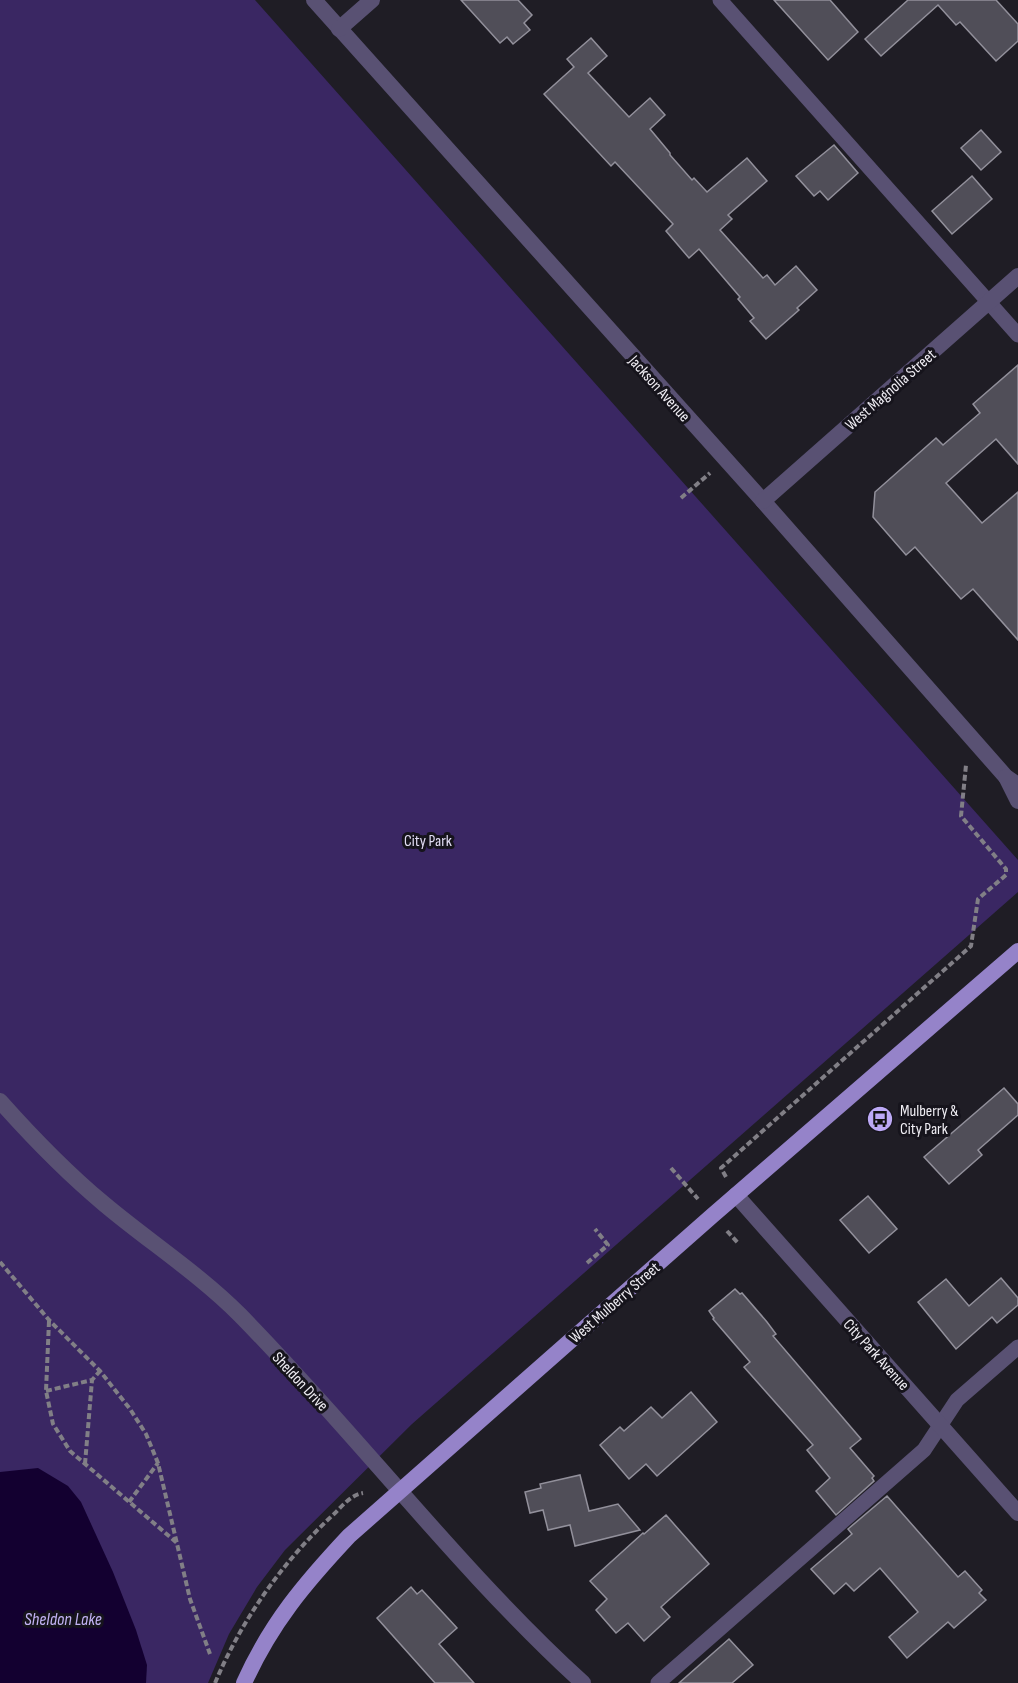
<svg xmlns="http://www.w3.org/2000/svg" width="1018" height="1683" font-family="'Sofia Sans Condensed',sans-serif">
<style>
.green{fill:#3a2763}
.water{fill:#130030}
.building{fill:#504e58;stroke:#92909b;stroke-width:1.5}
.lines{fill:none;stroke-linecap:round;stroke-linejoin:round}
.path{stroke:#817f86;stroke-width:4;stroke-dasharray:6 3;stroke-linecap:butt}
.service{stroke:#595173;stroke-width:15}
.minor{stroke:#595173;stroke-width:16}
.primary{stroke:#9583c9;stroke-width:16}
.labels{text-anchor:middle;stroke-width:6;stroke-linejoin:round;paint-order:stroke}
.street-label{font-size:16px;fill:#f0eef4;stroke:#16141c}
.park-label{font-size:16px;fill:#e2ddf4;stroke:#16141c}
.poi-label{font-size:16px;fill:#f0eef4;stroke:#16141c;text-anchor:start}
.water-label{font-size:18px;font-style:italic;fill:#c2b3f3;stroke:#16141c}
</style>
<rect width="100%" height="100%" fill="#1f1d25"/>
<path class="green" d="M0 0H255L1018 860V892L412 1424 285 1550 257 1587 229 1634 208 1683H0Z"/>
<path class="water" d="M38 1468 68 1486 81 1502 113 1572 136 1630 147 1665 146 1683H0V1472Z"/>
<g class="building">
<path d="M461 0H518L532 15 524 23 530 30 513 44 507 37 500 43Z"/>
<path d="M774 0H830L858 32 828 60Z"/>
<path d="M908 0H996L1018 24V41L996 61 960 22 956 25 938 5 881 56 865 39Z"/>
<path d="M591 38 607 56 588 73 629 117 650 98 665 115 650 129 670 153V155L692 180 694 178 707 192 747 158 767 181 728 215 732 219 720 230 763 278 767 275 775 285 796 266 817 290 797 308 799 310 766 339 750 321 754 318 738 299 740 297 699 249 689 258 666 231 673 224 615 162 611 166 544 94 574 67 567 59Z"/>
<path d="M981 130 1001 152 981 170 961 148Z"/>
<path d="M834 145 858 173 828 200 820 191 814 196 796 176Z"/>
<path d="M972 176 992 199 952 234 932 211Z"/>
<path d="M1018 365V464L996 439 946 483 982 523 1018 492V640L973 589 961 599 915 547 906 555 873 517 875 492 936 438 943 445 980 413 973 404Z"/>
<path d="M1004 1088 1018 1104V1115L978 1150 982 1155 949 1184 924 1157Z"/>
<path d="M868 1196 897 1229 869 1253 840 1220Z"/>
<path d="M1001 1278 1018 1298V1305L997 1323 992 1317 956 1349 918 1302 946 1279 969 1306Z"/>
<path d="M735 1289 740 1294 742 1293 767 1322 776 1334 773 1336 861 1439 850 1448 874 1476 872 1478 874 1481 836 1515 816 1491 830 1478 807 1450 813 1445 744 1367 750 1362 713 1319 714 1318 709 1311Z"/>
<path d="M691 1392 717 1422 657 1476 646 1464 629 1479 600 1445 620 1427 624 1431 651 1407 662 1418Z"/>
<path d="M580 1475 589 1511 618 1504 640 1530 575 1546 570 1525 548 1530 543 1510 530 1513 525 1492 541 1488 540 1484Z"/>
<path d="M887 1496 958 1577 965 1571 982 1590 979 1593 986 1600 954 1628 948 1622 907 1658 889 1637 918 1612 880 1568 854 1591 846 1583 834 1594 811 1569 852 1534 848 1529Z"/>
<path d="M666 1515 709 1564 661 1607 670 1617 644 1641 628 1623 616 1633 596 1610 607 1599 590 1581 643 1533 644 1534Z"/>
<path d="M411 1587 417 1594 422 1590 457 1628 439 1644 474 1683H435L377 1618Z"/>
<path d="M729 1639 753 1665 732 1683H679Z"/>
</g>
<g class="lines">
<g class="path">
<path d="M681 498 710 473"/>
<path d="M671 1168 698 1199"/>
<path d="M726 1177 721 1168 971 946 978 899 1006 875V869L961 816 966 765"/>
<path d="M727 1231 739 1244"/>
<path d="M0 1262 49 1320 100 1371 130 1409 146 1434 158 1463 190 1599 210 1654"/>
<path d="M587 1263 608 1245 595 1229"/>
<path d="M49 1321 46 1391 53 1424 70 1451 177 1543"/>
<path d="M46 1391 92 1380 100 1371"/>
<path d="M85 1464 92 1380"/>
<path d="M129 1502 158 1463"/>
<path d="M215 1683C242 1619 283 1561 334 1514 343 1505 351 1495 363 1493"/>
</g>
<g class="service">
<path d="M720 0 1018 335"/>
<path d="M658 1683 924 1450 957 1400 1018 1347"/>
</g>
<g class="minor">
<path d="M314 0 763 501 1006 777 1018 785"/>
<path d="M339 29 372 0"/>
<path d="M763 501 1018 276"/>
<path d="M1006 777 1018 801"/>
<path d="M0 1101C32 1137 66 1172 103 1203 148 1241 198 1273 240 1315 357 1434 459 1570 583 1683"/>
<path d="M736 1195 1018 1513"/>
</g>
<path class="primary" d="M244 1683C271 1623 305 1583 349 1536L713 1215 1018 951"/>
</g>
<defs>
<g id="bus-disc" transform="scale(1.35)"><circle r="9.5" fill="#bca9f5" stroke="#16141c"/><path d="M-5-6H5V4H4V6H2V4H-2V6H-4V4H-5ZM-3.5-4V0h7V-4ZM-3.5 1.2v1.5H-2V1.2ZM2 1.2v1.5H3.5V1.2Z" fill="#111"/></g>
</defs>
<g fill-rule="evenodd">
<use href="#bus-disc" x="880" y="1119"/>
</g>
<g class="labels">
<g class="street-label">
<text transform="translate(660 388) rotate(48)" y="6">Jackson Avenue</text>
<text transform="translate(890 389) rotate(-41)" y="6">West Magnolia Street</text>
<text transform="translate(614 1302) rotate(-41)" y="6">West Mulberry Street</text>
<text transform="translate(877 1354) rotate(48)" y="6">City Park Avenue</text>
<text transform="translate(301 1381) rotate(47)" y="6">Sheldon Drive</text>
</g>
<g class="park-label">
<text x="428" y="846">City Park</text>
</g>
<g class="poi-label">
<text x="900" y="1116">Mulberry &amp;<tspan x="900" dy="18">City Park</tspan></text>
</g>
<g class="water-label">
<text x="63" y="1625">Sheldon Lake</text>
</g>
</g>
</svg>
